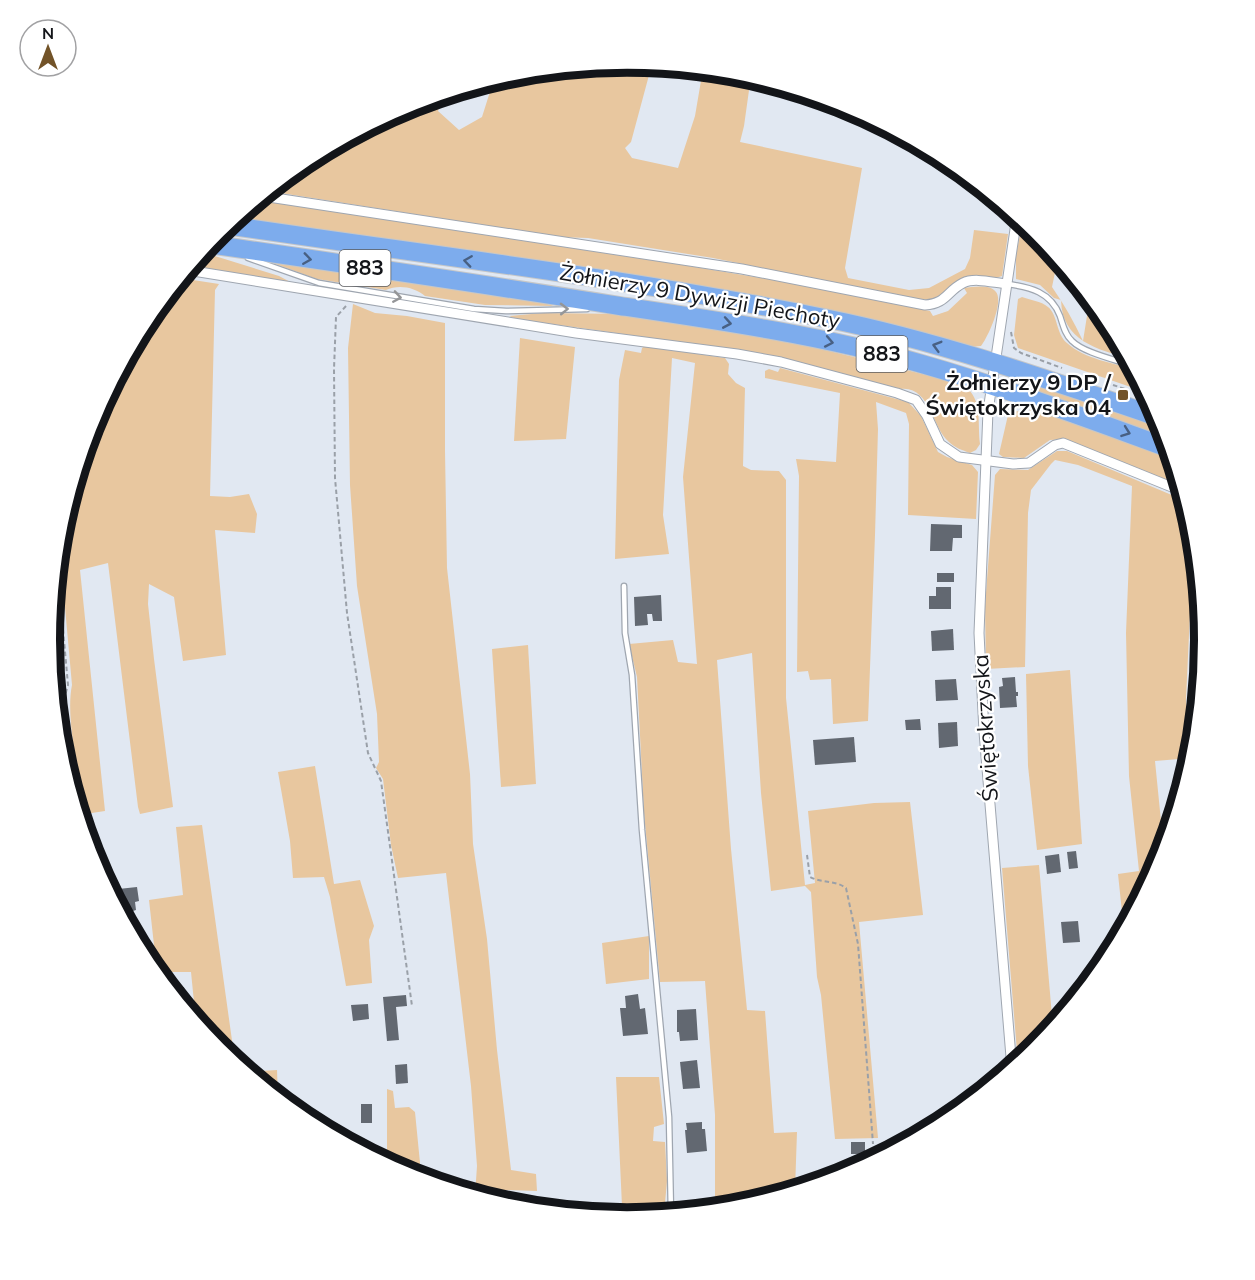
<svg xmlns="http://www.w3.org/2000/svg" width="1255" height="1280" font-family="Mulish,sans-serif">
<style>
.green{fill:#e8c79f}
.building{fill:#626871}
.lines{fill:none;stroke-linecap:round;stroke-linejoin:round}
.lane-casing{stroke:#9fa6b0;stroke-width:7}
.street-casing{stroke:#9fa6b0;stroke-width:11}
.highway-casing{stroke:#c6c7c8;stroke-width:20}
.path{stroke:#9aa0a8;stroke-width:2;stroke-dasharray:4.5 3;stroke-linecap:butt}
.lane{stroke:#fff;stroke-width:4.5}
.street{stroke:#fff;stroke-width:9}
.highway{stroke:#7daced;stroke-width:18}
.oneway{stroke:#486083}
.oneway2{stroke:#959698}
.poi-dot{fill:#725328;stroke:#fff;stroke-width:2}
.labels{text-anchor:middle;stroke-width:4.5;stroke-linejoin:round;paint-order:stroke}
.shield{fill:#fff;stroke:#5a5b5e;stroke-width:1.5}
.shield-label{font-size:21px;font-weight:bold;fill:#131519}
.street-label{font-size:22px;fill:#131519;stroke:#fff}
.poi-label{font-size:22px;font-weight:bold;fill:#131519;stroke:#fff;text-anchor:end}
.rim{fill:none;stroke:#131519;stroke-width:8}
</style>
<rect width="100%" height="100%" fill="#e1e8f2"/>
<g class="green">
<path d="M628 62 652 64 631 142 625 148 632 158 678 168 695 116 703 69 741 73 751 76 744 126 740 142 862 168 845 268 848 278 909 290 929 288 965 269 970 258 974 230 1008 234 1002 276C991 281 980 273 970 277 954 282 943 297 929 300 925 300 919 299 915 299L713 258 588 238 559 237 268 191 307 159 407 106 443 95 438 111 459 130 482 117 494 79 515 73Z"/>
<path d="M257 200 683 265 810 286 930 311 933 316 948 311 967 293 964 288C973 287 990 284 996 292 1004 302 988 337 981 346L970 347 235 218Z"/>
<path d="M1023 220 1036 232 1058 258 1052 287C1064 304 1074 322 1083 341L1090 297 1108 319 1130 359C1097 349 1062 341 1061 300L1054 298 1040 285 1016 279V255Z"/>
<path d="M202 252 279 276 294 284 190 266Z"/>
<path d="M270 262 538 301 554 306 485 305 425 296C415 287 398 284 386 290L317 279Z"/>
<path d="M180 278 219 284 215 290 210 496 230 497 249 494 257 514 255 533 215 530 226 655 183 661 174 597 149 584 148 604 154 659 173 807 140 814 138 807 108 563 80 570 105 811 85 814C80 778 65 719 72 685L60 552 61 527 94 418 147 319Z"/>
<path d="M1022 297C1030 300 1041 301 1048 307 1058 315 1056 334 1067 343 1084 359 1114 363 1135 370L1148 393 1018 348 1014 335 1018 299Z"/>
<path d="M353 304 375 313 407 316 445 323V451L447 568 470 774 473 844 487 939 497 1050 511 1170 536 1174 537 1191 505 1190 503 1203 475 1195 477 1166 471 1086 446 873 398 878 391 845 383 779 376 768 379 762 377 714 357 586 350 485 348 348Z"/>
<path d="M543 313 624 314 789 341 959 383C984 395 977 420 980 444L976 450 970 453C962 450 955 448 949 442 932 428 930 386 901 389L729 349 517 319 509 316Z"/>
<path d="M520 338 575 347 566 439 514 441Z"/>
<path d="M645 346 725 358 729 364 728 374 736 383 745 388 743 466 751 470 779 471 786 480V698L805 885 815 883 808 811 874 803 910 802 923 915 859 922 878 1138 835 1139 821 995 817 977 811 892 805 886 771 891 761 793 752 653 717 660 731 849 747 1010 765 1011 774 1133 797 1132 795 1190 740 1207 715 1209V1115L705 981 660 982 644 813 637 677 629 644 673 640 678 662 697 664 683 477 695 363 672 358 663 515 669 554 615 559 619 380 625 350 641 353 642 348Z"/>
<path d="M780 368 908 402 921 416 938 452 947 457 972 465 978 472 976 519 908 515 909 424 906 413 876 402 878 429 875 535 868 721 833 724 831 679 810 680 808 671 797 672 799 476 796 459 836 462 840 393 765 378V371L769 369 778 372Z"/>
<path d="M1037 383 1164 428 1168 440 1034 393Z"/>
<path d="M1031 406 1173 457 1183 488 1066 439 1050 440 1024 458 1003 457 999 454 1008 415 1012 411 1029 412Z"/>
<path d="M1057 451H1067L1186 501 1194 527 1186 699 1191 758 1155 761 1163 841H1168L1161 862 1124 931 1118 874 1139 871 1129 776 1126 633 1132 486 1078 465 1055 460 1051 464 1031 490 1028 513 1025 667 986 669 985 606 995 475 1000 469 1028 470Z"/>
<path d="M54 598 60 652 58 673 59 707 70 784 61 752 50 640Z"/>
<path d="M528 645 536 784 501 787 492 649Z"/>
<path d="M1070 670 1082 844 1037 850 1028 766 1026 674Z"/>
<path d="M315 766 334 884 360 880 374 926 369 940 372 983 346 986 330 897 324 877 293 878 290 841 278 772Z"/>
<path d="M202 825 235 1062 219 1048 196 1022 191 972H157L149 900 183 895 176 827Z"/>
<path d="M1039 865 1053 1028 1036 1049 1018 1064 1002 868Z"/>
<path d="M649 936V979L606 984 602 943Z"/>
<path d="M277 1070 278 1098 248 1072Z"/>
<path d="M616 1077H659L664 1124 654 1127 653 1141 665 1142 667 1181 664 1214 622 1206Z"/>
<path d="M387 1089 393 1091 395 1108 409 1107 415 1112 421 1173 402 1172 387 1164Z"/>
</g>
<g class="building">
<path d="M931 524 962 525V538H953L952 551H930Z"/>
<rect x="937" y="573" width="17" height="9"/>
<path d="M936 587H951V609H929V596H936Z"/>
<path d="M661 595 662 621H653L652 614H647L648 625 635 626 634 597Z"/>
<path d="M953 629 954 650 932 651 931 631Z"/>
<path d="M1015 677 1016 692H1018V696H1016L1017 707 1000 708 999 687 1003 686 1002 678Z"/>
<path d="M956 679 958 700 936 701 935 680Z"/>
<path d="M920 719 921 730H906L905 720Z"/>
<path d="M957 722 958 746 939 748 938 723Z"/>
<path d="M854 737 856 762 815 765 813 740Z"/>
<path d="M1076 851 1078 868 1069 869 1067 852Z"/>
<path d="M1059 854 1061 872 1047 874 1045 856Z"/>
<path d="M137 887 139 901 135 902 136 910 124 914 121 912 118 906V901H115L109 890Z"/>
<path d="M1078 921 1080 942 1063 943 1061 922Z"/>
<path d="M184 987 185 998H177L169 988Z"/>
<path d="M638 994 640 1009 645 1008 648 1034 623 1036 620 1008H626L625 996Z"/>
<path d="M406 995 407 1006 396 1007 399 1040 387 1041 383 997Z"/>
<path d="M368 1004 369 1019 353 1021 351 1005Z"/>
<path d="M696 1009 698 1040 680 1041 679 1032H677V1010Z"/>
<path d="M697 1060 700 1088 683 1089 680 1062Z"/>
<path d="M407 1064 408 1083 396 1084 395 1065Z"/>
<rect x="361" y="1104" width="11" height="19"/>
<path d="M702 1122V1129H705L707 1151 687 1153 685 1130H687L686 1123Z"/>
<rect x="851" y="1142" width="14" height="12"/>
<path d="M362 1146H376V1158L362 1150Z"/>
<path d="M841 1163 858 1164V1169L840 1177Z"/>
</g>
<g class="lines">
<g class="lane-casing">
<g id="lane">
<path d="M248 258 319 283 474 309 506 311 587 309"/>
<path d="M1007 284C1030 287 1051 292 1060 316 1063 325 1065 335 1072 341 1084 353 1117 360 1133 366"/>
<path d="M624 586 625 633 632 675 642 830 669 1117 671 1214"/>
</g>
</g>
<g class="street-casing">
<g id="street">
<path d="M262 196 742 269 925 305C946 304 947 291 963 283 975 277 994 283 1007 284"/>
<path d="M187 270 576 333 737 354 781 362 897 393 916 400 927 416 940 444 959 457 1013 464 1029 463 1055 445 1063 443 1184 492"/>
<path d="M1012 1069 984 732 979 633 988 411 1017 216"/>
</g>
</g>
<g class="highway-casing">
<g id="highway">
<path d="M226 225C427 255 630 278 829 319 942 342 1052 381 1161 418"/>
<path d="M208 244C346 264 483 284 620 306 721 321 824 336 922 364 1006 388 1088 419 1171 449"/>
</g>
</g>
<g class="path">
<path d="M346 306 336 317 334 369 335 478 347 613 368 753 381 781 412 1006"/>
<path d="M1011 332 1014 348 1021 353 1062 368"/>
<path d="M1113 385 1128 390"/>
<path d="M57 562 68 685 64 699 79 815"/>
<path d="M807 855 810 877C821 883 835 880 846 888L858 944 873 1144"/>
</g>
<use href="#lane" class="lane"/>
<use href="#street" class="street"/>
<use href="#highway" class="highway"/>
</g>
<defs><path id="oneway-chevron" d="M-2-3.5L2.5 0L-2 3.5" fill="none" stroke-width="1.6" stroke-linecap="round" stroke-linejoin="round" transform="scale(1.5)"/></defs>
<g class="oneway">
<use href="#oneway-chevron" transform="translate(307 259) rotate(8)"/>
<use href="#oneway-chevron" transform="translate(468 261) rotate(-172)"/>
<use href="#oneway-chevron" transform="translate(727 323) rotate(10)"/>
<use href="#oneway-chevron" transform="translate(829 342) rotate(11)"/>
<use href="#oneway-chevron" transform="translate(937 346) rotate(-164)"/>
<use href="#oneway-chevron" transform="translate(1126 432) rotate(20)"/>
</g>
<g class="oneway2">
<use href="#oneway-chevron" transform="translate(397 297) rotate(9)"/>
<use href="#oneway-chevron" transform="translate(564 309) rotate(-1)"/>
</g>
<rect class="poi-dot" x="1117" y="389" width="12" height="12" rx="3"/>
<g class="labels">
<g class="shield">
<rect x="339.5" y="250" width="51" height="36" rx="4.5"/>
<rect x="856.5" y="336" width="51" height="36" rx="4.5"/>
</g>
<g class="shield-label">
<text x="365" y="275">883</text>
<text x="882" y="361">883</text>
</g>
<g class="street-label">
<text transform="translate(700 296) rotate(10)" y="8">Żołnierzy 9 Dywizji Piechoty</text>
<text transform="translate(985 728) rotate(-94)" y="8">Świętokrzyska</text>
</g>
<g class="poi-label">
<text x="1111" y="390">Żołnierzy 9 DP /<tspan x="1111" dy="25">Świętokrzyska 04</tspan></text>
</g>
</g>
<path d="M0 0H1255V1280H0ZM60 640a567 567 0 1 1 1134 0a567 567 0 1 1-1134 0Z" fill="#fff" fill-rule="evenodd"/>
<path class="rim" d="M60 640a567 567 0 1 1 1134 0a567 567 0 1 1-1134 0Z"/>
<g transform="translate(48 48)"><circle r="28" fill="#ffffff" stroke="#a1a1a3" stroke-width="1.5"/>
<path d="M0-4.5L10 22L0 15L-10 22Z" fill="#725328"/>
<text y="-9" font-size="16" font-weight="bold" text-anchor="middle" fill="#131519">N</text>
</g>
</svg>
